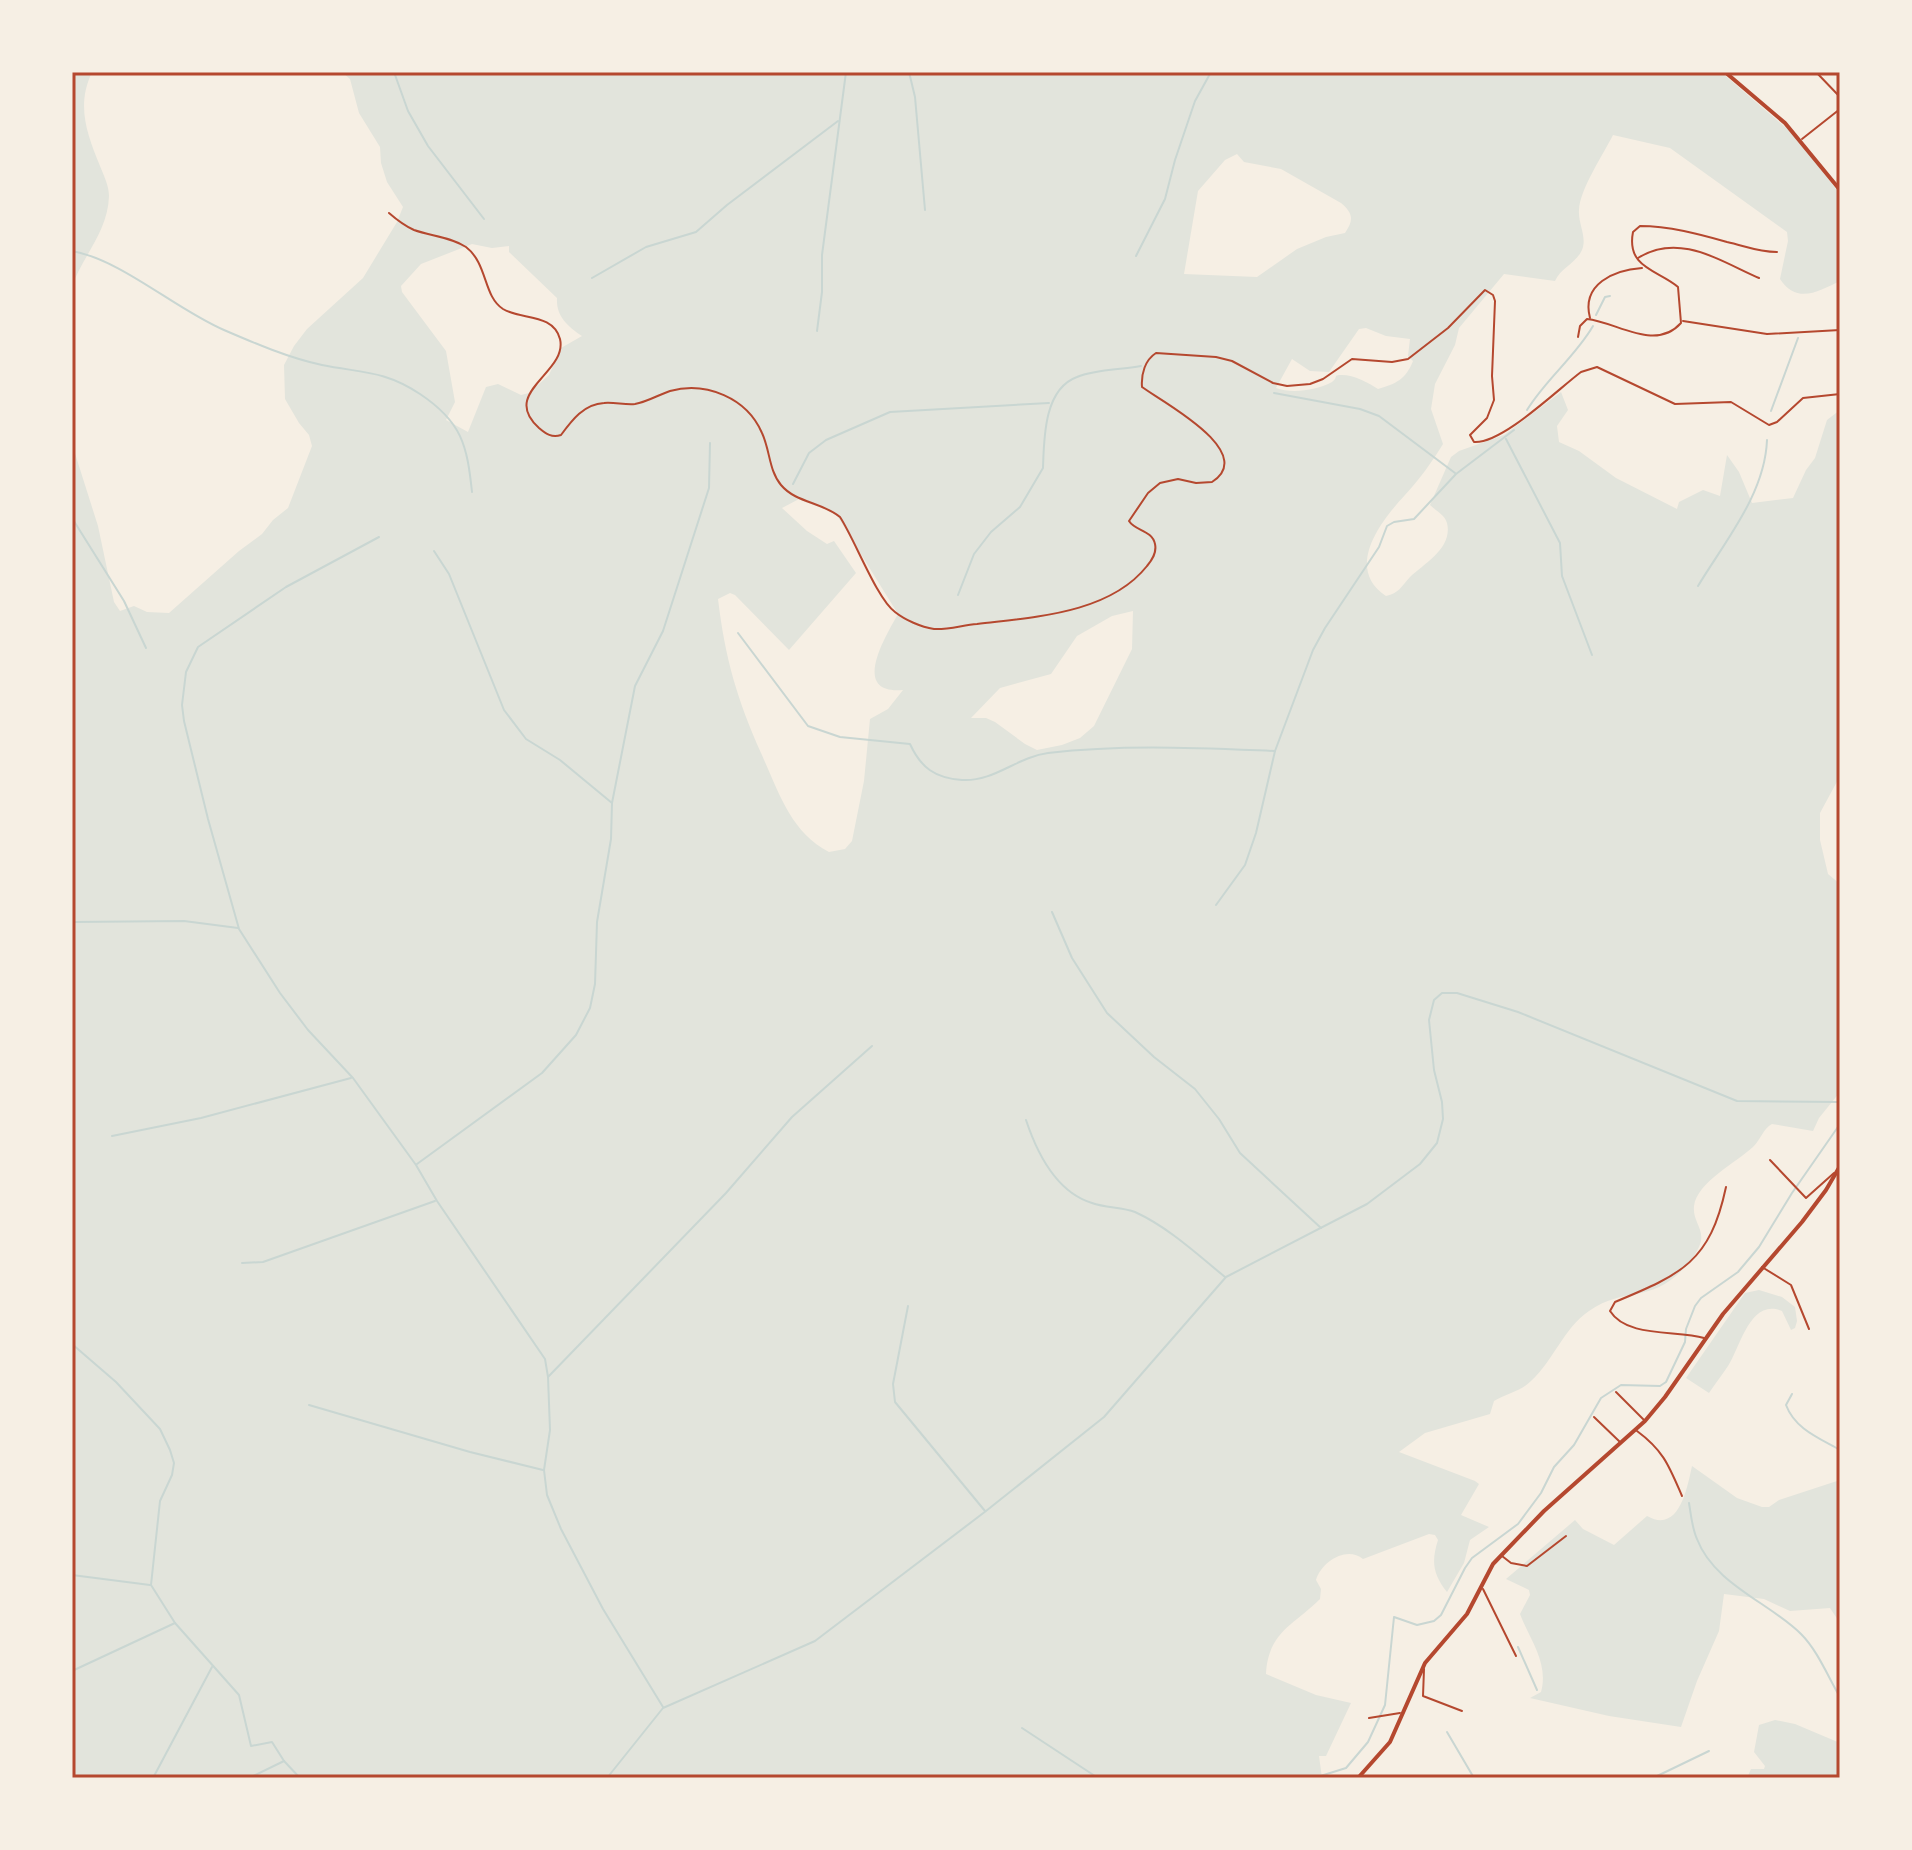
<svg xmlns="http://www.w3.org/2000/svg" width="1912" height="1850" font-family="Lato,sans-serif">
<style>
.green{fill:#e2e4dc;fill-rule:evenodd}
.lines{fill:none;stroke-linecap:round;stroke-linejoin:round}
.stream{stroke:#c9d6d2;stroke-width:2}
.minor{stroke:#b5482f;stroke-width:2}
.primary{stroke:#b5482f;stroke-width:4}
.neatline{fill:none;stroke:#b5482f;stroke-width:3}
</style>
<rect width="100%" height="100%" fill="#f6efe4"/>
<g class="green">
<path d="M72 72H92C76 106 87 134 100 166 104 176 109 186 109 196 108 231 83 256 72 286Z"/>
<path d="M342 72H1721L1792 133 1840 194V281C1819 291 1797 305 1780 279L1788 241 1787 232 1670 148 1613 135C1603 155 1580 189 1579 210 1578 223 1586 235 1583 247 1579 262 1561 267 1555 281L1504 274 1459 328 1455 345 1435 384 1431 409 1443 444C1432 462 1419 480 1405 495 1381 521 1344 568 1386 596 1399 593 1401 587 1410 577 1425 563 1453 548 1447 523 1445 515 1436 511 1430 505L1451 457 1459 451 1504 435 1561 392 1568 410 1557 426 1559 442 1579 451 1616 478 1677 509 1679 502 1703 490 1720 496 1727 455 1739 472 1752 503 1793 498 1806 470 1815 458 1827 420 1840 410V776L1820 813V840L1828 874 1840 884V1092L1819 1118 1813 1131 1772 1124C1763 1129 1761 1139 1753 1147 1737 1162 1697 1182 1694 1206 1692 1226 1712 1231 1693 1257 1655 1308 1630 1283 1589 1311 1563 1329 1554 1360 1531 1381 1520 1392 1507 1393 1494 1401L1490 1414 1425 1433 1399 1452 1475 1481 1479 1484 1461 1515 1489 1527 1470 1540 1464 1563 1447 1592C1433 1574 1431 1562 1438 1540L1435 1535 1429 1534 1363 1559C1347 1546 1322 1561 1316 1580L1321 1589 1320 1599C1294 1625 1268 1632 1266 1674L1316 1695 1351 1703 1326 1756H1319L1322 1778H72V444L98 526 114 602 120 611 134 606 147 612 169 613 239 551 262 534 273 520 288 508 312 446 309 435 299 423 285 399 284 365 294 346 307 329 363 278 397 222 403 207 387 182 381 163 380 147 359 113 350 79ZM1237 154 1244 162 1281 169 1341 203C1353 213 1354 220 1345 233L1326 237 1297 249 1257 277 1184 274 1198 191 1225 160ZM472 244 492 248 509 246V252L557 298C556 316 567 326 582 336L561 348 549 375 529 393 521 395 498 384 486 387 468 432 446 420 455 402 446 351 402 292 401 286 421 264ZM1366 328 1386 336 1410 339 1408 356 1413 361C1406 379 1396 384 1378 389 1369 383 1354 375 1342 375 1332 375 1339 377 1332 382 1317 390 1292 394 1276 388L1292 359 1310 371 1329 372 1359 329ZM799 499C812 506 827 507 838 517L898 614C885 637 850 695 903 690L888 709 870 719 864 781 852 841 845 849 829 852C790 832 778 790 761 753 737 699 725 658 718 599L730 593 735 595 789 650 856 573 834 541 827 544 807 531 782 508ZM1133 611 1132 649 1094 726 1080 738 1062 745 1037 750 1025 744 995 722 986 718H971L1000 688 1051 674 1077 636 1112 616Z"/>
<path d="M1759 1290 1782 1297 1795 1307 1797 1321 1795 1328 1791 1330 1782 1311C1750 1298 1741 1346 1728 1366 1722 1375 1715 1384 1709 1393L1686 1378 1745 1293Z"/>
<path d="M1692 1466 1737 1498 1762 1507H1769L1779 1500 1840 1480V1623L1830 1608 1790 1611 1764 1599 1724 1594 1719 1631 1697 1681 1681 1727 1609 1716 1530 1698 1541 1692C1549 1663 1530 1640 1520 1614L1530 1595 1529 1590 1506 1579 1575 1520 1583 1529 1614 1545 1647 1516C1679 1534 1687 1489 1692 1466Z"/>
<path d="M1775 1720 1795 1724 1840 1743V1778H1747L1751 1769H1764L1765 1766 1754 1752 1759 1725Z"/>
</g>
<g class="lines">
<g class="stream">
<path d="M394 72 408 111 428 146 484 219"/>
<path d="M909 72 915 97 925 210"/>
<path d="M72 251C122 260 175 309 224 330 254 343 289 358 322 365 361 373 384 370 420 394 462 422 467 445 472 492"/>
<path d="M1136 256 1165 199 1175 160 1195 101 1211 72"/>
<path d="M592 278 646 247 696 232 727 205 838 121"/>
<path d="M1596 315 1605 297 1610 296"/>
<path d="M817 331 822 292V255L846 72"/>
<path d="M1274 393 1360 409 1379 416 1455 473"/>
<path d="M1527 410C1546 379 1575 357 1593 326"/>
<path d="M1771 411 1798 338"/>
<path d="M1506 439 1560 543 1562 576 1592 655"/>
<path d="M793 484 809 453 826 440 890 412 1049 403"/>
<path d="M72 518 124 601 146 648"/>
<path d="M379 537 286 587 198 647 186 672 182 705 184 721 208 819 239 929 280 993 308 1030 353 1078 416 1165 437 1201 545 1359 548 1377 550 1430 544 1470 547 1495 561 1529 603 1609 663 1707"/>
<path d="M434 551 449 574 504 710 526 739 560 760 612 803"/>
<path d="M1698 586C1725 541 1765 494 1767 440"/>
<path d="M958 595 974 554 991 532 1020 507 1043 468C1044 438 1044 389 1077 377 1096 369 1120 370 1141 366"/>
<path d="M738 633 808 726 840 737 910 744C921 768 935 778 962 780 994 782 1017 757 1048 753 1124 744 1199 748 1275 751"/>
<path d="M1216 905 1245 865 1256 833 1275 751 1313 650 1325 628 1379 547 1387 526 1394 522 1414 519 1456 474 1514 430"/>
<path d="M1052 912 1072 958 1107 1013 1154 1057 1195 1089 1219 1119 1240 1153 1321 1228"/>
<path d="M72 922 184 921 238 928"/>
<path d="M1026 1120C1037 1153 1056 1192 1092 1203 1106 1208 1122 1207 1135 1212 1168 1227 1197 1254 1225 1277"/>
<path d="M112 1136 201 1118 351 1078"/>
<path d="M417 1164 542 1073 576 1035 590 1008 595 984 597 922 611 839 612 803 635 686 663 631 709 488 710 443"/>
<path d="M242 1263 263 1262 435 1201"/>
<path d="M908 1306 893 1384 895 1402 985 1511"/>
<path d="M1838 1336H1840"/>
<path d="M72 1344 116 1382 160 1429 170 1450 174 1463 172 1475 160 1501 151 1585 175 1623 239 1695 251 1746 272 1742 284 1761 300 1778"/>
<path d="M548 1377 726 1193 792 1117 872 1046"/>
<path d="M1792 1394 1786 1405C1795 1429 1819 1438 1840 1450"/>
<path d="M309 1405 470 1452 543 1470"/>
<path d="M1689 1503C1691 1515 1692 1528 1697 1539 1714 1584 1770 1603 1801 1634 1818 1651 1828 1677 1840 1697"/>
<path d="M72 1575 150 1585"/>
<path d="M1518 1647 1537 1690"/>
<path d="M72 1671 175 1623"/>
<path d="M1022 1728 1098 1778"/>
<path d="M1447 1732 1474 1778"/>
<path d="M153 1778 212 1667"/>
<path d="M249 1778 284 1761"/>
<path d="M607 1778 663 1708 815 1641 986 1511 1104 1417 1226 1277 1367 1204 1420 1164 1437 1143 1443 1119 1442 1102 1434 1070 1429 1020 1434 1000 1442 993H1457L1518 1012 1737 1101 1840 1102"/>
<path d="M1314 1778 1346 1768 1368 1742 1385 1705 1394 1617 1417 1625 1434 1621 1441 1615 1465 1568 1472 1558 1518 1524 1541 1493 1554 1467 1574 1445 1601 1398 1621 1385 1660 1386 1666 1382 1685 1342 1686 1329 1695 1306 1701 1298 1738 1272 1759 1247 1792 1193 1840 1124"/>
<path d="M1653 1778 1709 1751"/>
</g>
<g class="minor">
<path d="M1816 72 1840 97"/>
<path d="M1802 139 1840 109"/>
<path d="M389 213C397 220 405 226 414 230 431 236 451 237 466 247 488 264 483 296 503 309 521 320 553 313 560 339 568 373 499 392 539 428 546 434 552 438 561 435 572 420 584 404 604 403 614 402 625 405 635 404 647 402 658 395 670 391 706 381 747 398 762 433 770 450 769 471 781 485 796 503 822 502 840 517 855 540 877 599 895 612 905 620 921 627 934 629 948 630 963 625 977 624 1033 617 1109 614 1147 566 1152 560 1157 553 1155 544 1152 530 1135 531 1129 521L1148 493 1160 483 1178 479 1196 483 1212 482C1259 452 1159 400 1142 387 1141 374 1145 360 1156 353L1216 357 1232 361 1273 383 1287 386 1310 384 1323 379 1352 359 1392 362 1408 359 1448 328 1485 290 1493 295 1495 301 1492 376 1494 400 1487 418 1470 435 1474 442C1502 444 1557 390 1581 372L1597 367 1675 404 1731 402 1769 425 1777 422 1803 398 1840 394"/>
<path d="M1638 258C1679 232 1720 261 1759 278"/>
<path d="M1590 318C1581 284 1614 270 1642 268"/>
<path d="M1683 321 1767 334 1840 330"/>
<path d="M1578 337 1580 326 1587 319C1617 322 1655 352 1681 323L1678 287C1658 270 1626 268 1633 232L1640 226C1669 226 1699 234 1727 242 1745 246 1758 252 1777 252"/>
<path d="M1770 1160 1806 1198 1834 1173"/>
<path d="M1762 1267 1791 1285 1809 1329"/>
<path d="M1704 1338C1676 1330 1627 1338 1610 1311L1615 1302C1682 1274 1710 1262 1726 1187"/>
<path d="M1616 1392 1644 1420"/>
<path d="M1594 1417 1621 1443"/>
<path d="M1637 1431C1664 1451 1669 1466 1682 1496"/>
<path d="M1502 1556 1511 1563 1527 1566 1566 1536"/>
<path d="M1483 1589 1516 1656"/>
<path d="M1424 1669 1423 1696 1462 1711"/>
<path d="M1369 1718 1400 1713"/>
</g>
<g class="primary">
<path d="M1725 72 1785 123 1840 190"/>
<path d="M1358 1778 1390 1742 1425 1663 1467 1614 1493 1564 1544 1511 1645 1421 1665 1397 1723 1314 1802 1222 1826 1190 1840 1166"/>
</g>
</g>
<rect width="1912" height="1850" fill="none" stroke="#f6efe4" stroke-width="148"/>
<rect x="74" y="74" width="1764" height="1702" class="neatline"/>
</svg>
